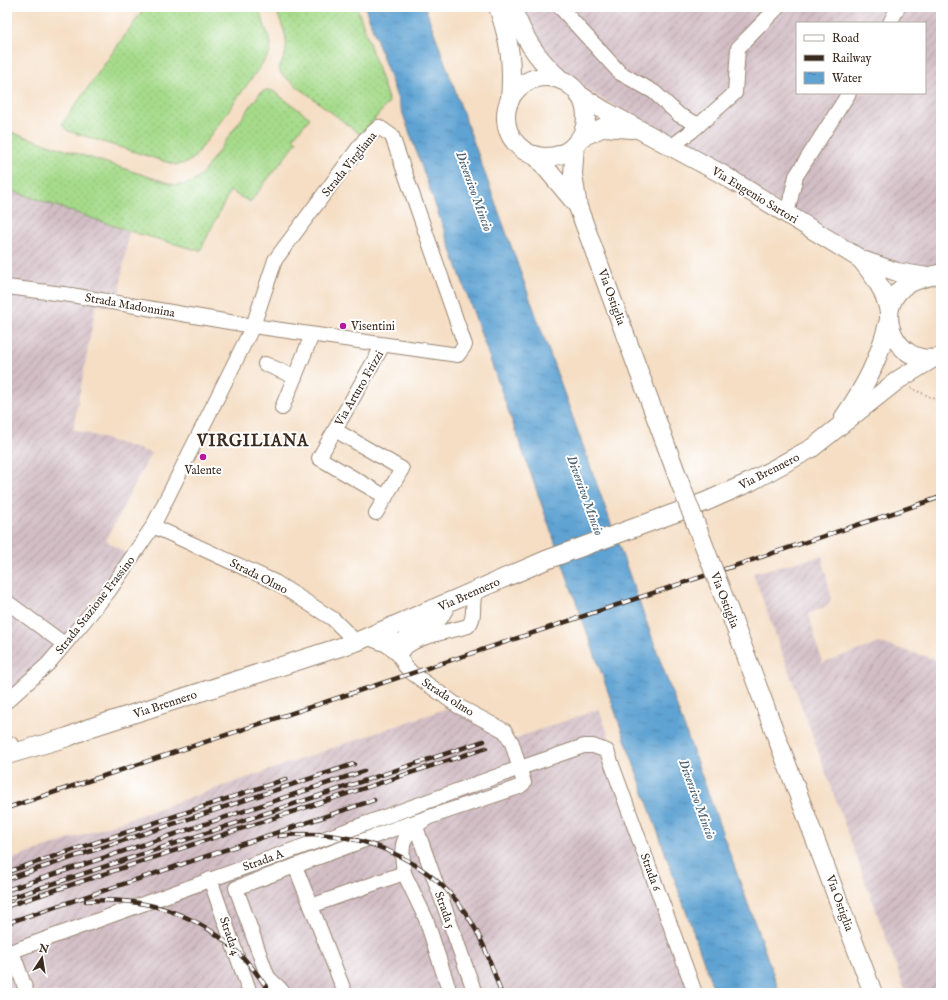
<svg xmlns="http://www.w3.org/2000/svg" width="948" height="1000" font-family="'IM FELL English',serif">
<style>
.industrial{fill:url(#industrial-furrows);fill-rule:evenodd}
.grass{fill:url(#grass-dots);stroke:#708254}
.water{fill:url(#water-ripples);stroke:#4d6678}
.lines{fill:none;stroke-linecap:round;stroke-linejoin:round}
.minor-casing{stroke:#988471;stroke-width:16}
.major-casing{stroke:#988471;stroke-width:20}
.path{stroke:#988471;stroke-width:2;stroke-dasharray:1 3;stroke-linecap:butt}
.minor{stroke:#fff;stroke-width:14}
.major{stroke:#fff;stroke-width:18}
.rail-casing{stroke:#3b2a1e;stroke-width:4.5}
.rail{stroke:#fff;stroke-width:3;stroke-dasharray:9;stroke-linecap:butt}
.major-bridge-casing{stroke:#988471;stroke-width:20;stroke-linecap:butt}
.major-bridge{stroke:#fff;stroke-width:18}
.poi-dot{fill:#b5179e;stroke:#fff;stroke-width:1.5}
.labels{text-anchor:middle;stroke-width:4;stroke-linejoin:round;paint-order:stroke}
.street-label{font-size:12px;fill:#3b2a1e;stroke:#fff}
.poi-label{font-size:12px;fill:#3b2a1e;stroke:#fff;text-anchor:start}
.water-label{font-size:13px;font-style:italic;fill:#4b606f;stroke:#fff}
.district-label{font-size:16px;font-weight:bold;letter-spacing:1px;fill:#3b2a1e;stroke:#fff}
</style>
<defs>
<pattern id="industrial-furrows" width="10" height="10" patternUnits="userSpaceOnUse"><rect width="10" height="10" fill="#d2bdc5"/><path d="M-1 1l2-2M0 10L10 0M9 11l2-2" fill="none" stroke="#ac9a9f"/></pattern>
<pattern id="grass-dots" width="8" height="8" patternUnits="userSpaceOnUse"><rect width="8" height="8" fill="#a6db8b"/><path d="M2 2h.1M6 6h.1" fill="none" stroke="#90bc78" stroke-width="1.8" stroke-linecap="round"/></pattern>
<pattern id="water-ripples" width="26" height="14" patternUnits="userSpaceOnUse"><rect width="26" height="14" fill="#5fa3d3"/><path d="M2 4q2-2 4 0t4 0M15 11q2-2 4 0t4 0" fill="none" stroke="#5085ab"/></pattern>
</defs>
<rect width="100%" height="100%" fill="#fff"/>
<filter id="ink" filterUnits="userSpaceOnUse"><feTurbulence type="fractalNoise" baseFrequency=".025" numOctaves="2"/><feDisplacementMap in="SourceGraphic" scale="8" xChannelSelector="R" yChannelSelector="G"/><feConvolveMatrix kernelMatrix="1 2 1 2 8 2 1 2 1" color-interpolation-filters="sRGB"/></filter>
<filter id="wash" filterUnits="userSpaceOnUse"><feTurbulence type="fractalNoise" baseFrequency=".012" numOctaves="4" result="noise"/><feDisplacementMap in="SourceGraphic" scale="16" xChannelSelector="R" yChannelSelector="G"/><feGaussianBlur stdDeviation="0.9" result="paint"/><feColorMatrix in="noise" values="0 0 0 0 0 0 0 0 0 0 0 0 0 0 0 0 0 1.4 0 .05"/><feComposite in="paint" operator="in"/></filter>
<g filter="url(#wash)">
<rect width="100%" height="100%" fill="#f5dec4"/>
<g class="industrial">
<path d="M520 7H941V267L926 270 865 255 580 86 562 74 532 37ZM797 23H925V93H797Z"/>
<path d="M7 189 129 231 117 307 96 305 73 429 151 453 106 540 128 555 58 646 7 695Z"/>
<path d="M822 556 831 597 829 605 809 614 822 663 880 643 941 661V993H906L753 573Z"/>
<path d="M451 707 511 740 599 709 702 993H7V861Z"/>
</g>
<g class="grass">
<path d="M145 7H258L271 43 270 53 194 158 186 163 176 165 68 131 62 124Z"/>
<path d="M275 7H357L389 102 361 135 281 74 279 67C294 45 283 29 275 7Z"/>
<path d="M266 90 273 91 310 118 293 138 297 142 250 202 230 191 200 251 129 231 7 189V131L175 185C187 185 194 183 202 174L260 93Z"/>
</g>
<path class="water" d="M365 7H425L780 993H715Z"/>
</g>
<g filter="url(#ink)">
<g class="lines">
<g class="minor-casing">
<g id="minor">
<path d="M560 7 620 73 654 92 679 115 699 125"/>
<path d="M890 23 898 7"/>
<path d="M672 146 692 131 735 93 738 48 778 7"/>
<path d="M787 214 796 176 849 93"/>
<path d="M7 287 71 295 253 326 458 355 465 345 392 136 379 127 365 139 275 260 253 326 153 526 109 591 86 619 48 664 7 701"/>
<path d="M383 345 319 458 386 497"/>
<path d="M265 364 295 377"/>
<path d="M282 408 312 335"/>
<path d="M335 430 402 469 376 513"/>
<path d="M153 526 275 582 333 619 356 642"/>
<path d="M7 602 64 644"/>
<path d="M382 631 394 639 399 655 405 666 412 673 458 706 505 731 512 743 524 783 519 787 394 829 295 866 311 906 404 873C400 842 401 835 429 817"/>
<path d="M366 637 387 645 399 655"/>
<path d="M399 652 406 636 441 618 450 602"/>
<path d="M399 655C410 636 449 632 468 626 477 617 470 602 476 591"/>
<path d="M7 743 11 744"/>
<path d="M416 827 475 993"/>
<path d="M404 873 426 919 450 993"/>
<path d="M210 879 250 993"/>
<path d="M311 906 345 993"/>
<path d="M12 951 27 993"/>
<path d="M7 953 520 768 584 746H593L607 751 695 993"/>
<path d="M283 993C279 985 271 983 267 975L236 888 295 866"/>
</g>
</g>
<g class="major-casing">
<g id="major">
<path d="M498 7C510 42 513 63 510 100"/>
<path d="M512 7C524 38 535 57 561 80"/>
<circle cx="546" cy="117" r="40"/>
<path d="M578 94 605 111 720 173 862 260 897 272 927 277"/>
<path d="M580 138 604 127 632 129"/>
<path d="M575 144 573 174 578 207 680 483"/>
<path d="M535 155 577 205"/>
<path d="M862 261C875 277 885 291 889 312"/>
<path d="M936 358C897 365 872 313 903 287 914 279 928 277 941 273"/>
<path d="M844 417C868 382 878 361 889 320"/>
<path d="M733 621 873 993"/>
<path d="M7 755 68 737 89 728 356 642 546 560 705 502 750 482 812 448 898 380 932 359"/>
</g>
</g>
<path class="path" d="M911 388 941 402"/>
<use href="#minor" class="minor"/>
<use href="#major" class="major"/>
<g class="rail-casing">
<g id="rail">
<path d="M7 808 941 497"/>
<path d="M279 836C353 826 433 857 472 923 485 945 493 969 501 993"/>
<path d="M7 872 286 779"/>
<path d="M7 879 354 764"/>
<path d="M7 890 364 771"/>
<path d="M7 899 484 741"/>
<path d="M86 901C163 895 230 927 270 993"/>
<path d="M7 906 486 748"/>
<path d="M7 923 374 800"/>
</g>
</g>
<use href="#rail" class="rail"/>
<g class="major-bridge-casing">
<path id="major-bridge" d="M680 483 733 621"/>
</g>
<use href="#major-bridge" class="major-bridge"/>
</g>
</g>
<g class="poi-dot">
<circle cx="343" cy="326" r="4"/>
<circle cx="203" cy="457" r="4"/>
</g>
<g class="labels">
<g class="street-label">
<text transform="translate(349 164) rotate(-51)" y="4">Strada Virgliana</text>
<text transform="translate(755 195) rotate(31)" y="4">Via Eugenio Sartori</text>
<text transform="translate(612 297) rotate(70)" y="4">Via Ostiglia</text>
<text transform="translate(130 305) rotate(10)" y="4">Strada Madonnina</text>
<text transform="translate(359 388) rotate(-60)" y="4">Via Arturo Frizzi</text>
<text transform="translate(769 471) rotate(-27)" y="4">Via Brennero</text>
<text transform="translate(259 576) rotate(27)" y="4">Strada Olmo</text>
<text transform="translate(469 594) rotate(-24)" y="4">Via Brennero</text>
<text transform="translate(725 600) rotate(69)" y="4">Via Ostiglia</text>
<text transform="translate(95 605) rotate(-52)" y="4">Strada Stazione Frassino</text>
<text transform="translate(448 697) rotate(33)" y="4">Strada olmo</text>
<text transform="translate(165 704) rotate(-18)" y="4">Via Brennero</text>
<text transform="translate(263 860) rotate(-20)" y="4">Strada A</text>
<text transform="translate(651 872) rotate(70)" y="4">Strada 6</text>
<text transform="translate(840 903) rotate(70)" y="4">Via Ostiglia</text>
<text transform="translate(445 910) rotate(70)" y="4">Strada 5</text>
<text transform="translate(230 936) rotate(71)" y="4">Strada 4</text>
</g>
<g class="poi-label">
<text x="351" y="330">Visentini</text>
<text x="203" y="474" text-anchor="middle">Valente</text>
</g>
<g class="water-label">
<text transform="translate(475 191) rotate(70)" y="5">Diversivo Mincio</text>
<text transform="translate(586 495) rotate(70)" y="5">Diversivo Mincio</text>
<text transform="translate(698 799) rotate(70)" y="5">Diversivo Mincio</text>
</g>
<g class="district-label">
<text x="253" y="446">VIRGILIANA</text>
</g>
</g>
<rect width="948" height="1000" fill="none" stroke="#fff" stroke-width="24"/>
<rect x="796" y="22" width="130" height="72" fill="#ffffff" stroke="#b1aaa5"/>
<rect x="804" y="35" width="20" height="6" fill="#ffffff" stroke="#b1aaa5"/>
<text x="832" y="42" font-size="12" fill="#3b2a1e">Road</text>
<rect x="804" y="55" width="20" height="6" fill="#3b2a1e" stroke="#b1aaa5"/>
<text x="832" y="62" font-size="12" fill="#3b2a1e">Railway</text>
<rect x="804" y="72" width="20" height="12" fill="url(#water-ripples)" stroke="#b1aaa5"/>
<text x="832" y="82" font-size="12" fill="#3b2a1e">Water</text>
<g transform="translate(42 958) rotate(12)" stroke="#ffffff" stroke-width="3" paint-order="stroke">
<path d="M0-3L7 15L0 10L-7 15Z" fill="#3b2a1e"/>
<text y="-6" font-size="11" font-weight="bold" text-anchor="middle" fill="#3b2a1e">N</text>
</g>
</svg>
